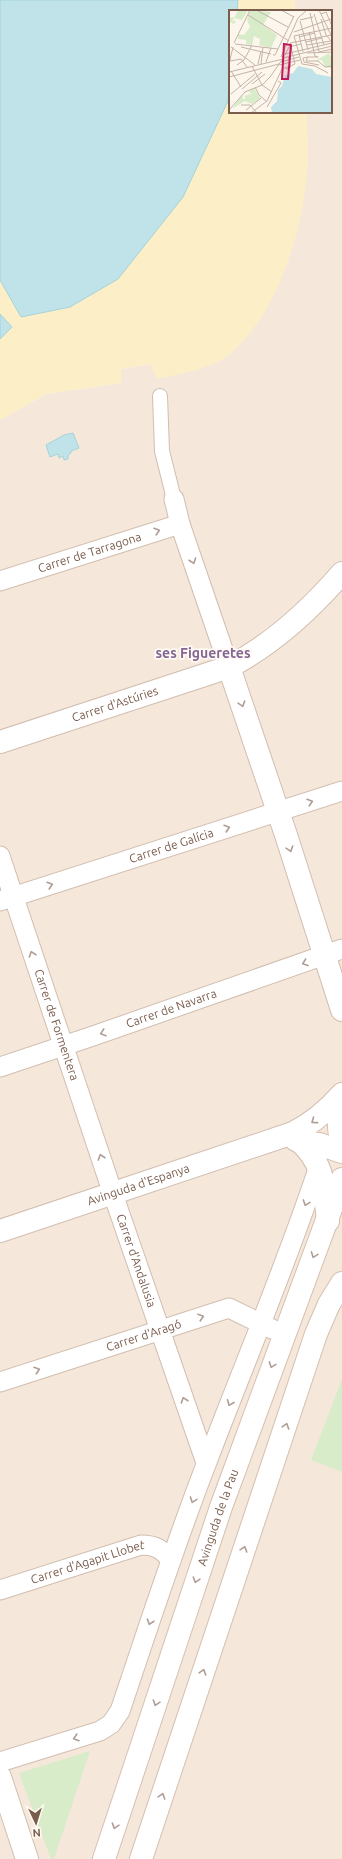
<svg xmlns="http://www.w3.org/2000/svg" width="342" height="1859" font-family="Ubuntu,sans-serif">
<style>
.residential{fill:#f5e8da}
.green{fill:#d8ecc9}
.sand{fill:#fcefc7}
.water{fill:#bfe3e8;stroke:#a5d3da}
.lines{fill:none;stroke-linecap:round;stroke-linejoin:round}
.pedestrian-casing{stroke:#d1beb0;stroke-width:16}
.minor-casing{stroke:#d1beb0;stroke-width:21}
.tertiary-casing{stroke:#d1beb0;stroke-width:24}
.secondary-casing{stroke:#d6c0b0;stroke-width:24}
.pedestrian{stroke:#fff;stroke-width:14}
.minor{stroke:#fff;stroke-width:19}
.tertiary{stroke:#fff;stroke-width:22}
.secondary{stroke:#fff;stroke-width:22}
.oneway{stroke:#af9d94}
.labels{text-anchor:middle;stroke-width:3.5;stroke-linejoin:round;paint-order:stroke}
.street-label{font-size:12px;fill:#7a5c4d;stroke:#fffaf3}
.quarter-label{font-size:14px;font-weight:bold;fill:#846695;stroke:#fffaf3}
.inset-road{fill:none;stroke:#c5b3a7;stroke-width:1}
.view{fill:#c2185b;fill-opacity:0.15;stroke:#c2185b;stroke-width:2}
.inset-edge{fill:none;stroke:#7a5c4d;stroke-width:2}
</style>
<rect width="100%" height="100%" fill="#fdf6ec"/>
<path class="residential" d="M294 0H342V1859H0V420L46 394 121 383 120 369 150 364 307 172V112H331V11H296Z"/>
<g class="green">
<path d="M342 1379V1472L311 1460Z"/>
<path d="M90 1751 54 1859H51L19 1773Z"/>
</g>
<g class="sand">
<path d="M238 0H294L296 11H237Z"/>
<path d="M230 78V112H307C307 132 309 153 307 173 302 232 278 312 231 353 212 369 180 374 157 379L150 364 121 369V383L46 394 0 420V339L12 327 0 314V280L21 317 228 101Z"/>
</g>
<g class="water">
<path d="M0 0H238L237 11H230V78L228 101 183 197 118 279 70 307 21 317 0 280Z"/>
<path d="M0 314 12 327 0 339Z"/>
<path d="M73 433 79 448 71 451V453L68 455V459L64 460 63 456 59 458 58 454 50 457 46 445 64 435Z"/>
</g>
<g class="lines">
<g class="pedestrian-casing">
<path id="pedestrian" d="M160 396 162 451 174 499"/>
</g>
<g class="minor-casing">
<g id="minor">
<path d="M174 499 180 524 229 667"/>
<path id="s1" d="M0 581 180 524"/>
<path id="s2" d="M0 856 113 1194 206 1463"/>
<path id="s3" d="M0 901 342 791"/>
<path id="s4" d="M0 1067 93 1036 342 949"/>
<path id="s5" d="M0 1382 229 1308 272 1329"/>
<path id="s6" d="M0 1590 141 1545C155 1545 162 1549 171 1560"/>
<path d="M0 1762 100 1731 111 1724 120 1711C148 1628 175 1544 207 1462 244 1364 286 1266 319 1166"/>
</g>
</g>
<g class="tertiary-casing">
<g id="tertiary">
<path d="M229 667 286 835 342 1010"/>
<path id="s7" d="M0 742 229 667C273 644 310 610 342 573"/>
<path d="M296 1140 319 1144 342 1152"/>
<path d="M298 1140C325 1163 324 1188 328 1221"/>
<path id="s8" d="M0 1231 293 1133C313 1123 327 1111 342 1094"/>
<path d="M0 1777 27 1859"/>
</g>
</g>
<g class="secondary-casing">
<g id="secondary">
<path d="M342 1095C338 1112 337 1127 342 1144"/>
<path id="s9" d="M104 1859 221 1507 342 1179"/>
<path d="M141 1859 316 1334 329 1304 342 1283"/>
</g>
</g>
<use href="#pedestrian" class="pedestrian"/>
<use href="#minor" class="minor"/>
<use href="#tertiary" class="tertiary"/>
<use href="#secondary" class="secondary"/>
</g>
<defs><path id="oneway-chevron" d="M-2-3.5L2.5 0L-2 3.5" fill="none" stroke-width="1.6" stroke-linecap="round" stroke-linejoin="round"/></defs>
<g class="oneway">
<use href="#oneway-chevron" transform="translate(157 531) rotate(-18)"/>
<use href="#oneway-chevron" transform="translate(193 561) rotate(71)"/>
<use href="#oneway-chevron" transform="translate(242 704) rotate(72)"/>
<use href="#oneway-chevron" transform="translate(310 802) rotate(-18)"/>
<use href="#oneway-chevron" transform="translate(227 828) rotate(-18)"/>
<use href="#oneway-chevron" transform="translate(290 849) rotate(72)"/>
<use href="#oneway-chevron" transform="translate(50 885) rotate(-18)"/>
<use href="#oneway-chevron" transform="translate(32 954) rotate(-109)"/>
<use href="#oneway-chevron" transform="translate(305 963) rotate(160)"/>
<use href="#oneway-chevron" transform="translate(103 1033) rotate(161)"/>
<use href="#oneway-chevron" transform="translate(314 1121) rotate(144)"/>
<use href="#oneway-chevron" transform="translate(101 1157) rotate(-109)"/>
<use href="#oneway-chevron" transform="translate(306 1203) rotate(110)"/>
<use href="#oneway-chevron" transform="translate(314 1255) rotate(111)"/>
<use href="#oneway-chevron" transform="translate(201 1317) rotate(-18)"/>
<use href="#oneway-chevron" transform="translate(272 1365) rotate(110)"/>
<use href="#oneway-chevron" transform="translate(37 1370) rotate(-18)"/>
<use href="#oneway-chevron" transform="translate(184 1400) rotate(-109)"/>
<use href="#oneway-chevron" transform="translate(230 1403) rotate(112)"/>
<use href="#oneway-chevron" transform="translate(286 1426) rotate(-72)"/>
<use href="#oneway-chevron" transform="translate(193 1500) rotate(110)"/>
<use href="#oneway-chevron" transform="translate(244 1549) rotate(-72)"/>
<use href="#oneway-chevron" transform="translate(196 1580) rotate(108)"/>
<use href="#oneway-chevron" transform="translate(150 1622) rotate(109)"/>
<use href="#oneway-chevron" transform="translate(203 1672) rotate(-72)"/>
<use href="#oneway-chevron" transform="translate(156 1703) rotate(108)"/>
<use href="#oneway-chevron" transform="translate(76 1738) rotate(163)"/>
<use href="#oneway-chevron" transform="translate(162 1796) rotate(-72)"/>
<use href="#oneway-chevron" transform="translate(115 1826) rotate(108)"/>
</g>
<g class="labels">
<g class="street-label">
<text dy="4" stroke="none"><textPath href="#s1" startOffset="94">Carrer de Tarragona</textPath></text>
<text dy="4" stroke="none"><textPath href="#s7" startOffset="121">Carrer d'Astúries</textPath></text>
<text dy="4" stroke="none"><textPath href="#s3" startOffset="180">Carrer de Galícia</textPath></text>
<text dy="4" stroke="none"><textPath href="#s4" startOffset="181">Carrer de Navarra</textPath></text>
<text dy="4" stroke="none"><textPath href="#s2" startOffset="178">Carrer de Formentera</textPath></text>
<text dy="4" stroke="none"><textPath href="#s8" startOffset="146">Avinguda d'Espanya</textPath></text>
<text dy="4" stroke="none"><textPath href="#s2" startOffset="427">Carrer d'Andalusia</textPath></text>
<text dy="4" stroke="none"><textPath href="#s5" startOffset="151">Carrer d'Aragó</textPath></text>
<text dy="4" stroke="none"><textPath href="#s9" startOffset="360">Avinguda de la Pau</textPath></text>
<text dy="4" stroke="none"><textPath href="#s6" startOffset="92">Carrer d'Agapit Llobet</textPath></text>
</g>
<g class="quarter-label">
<text x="203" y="658">ses Figueretes</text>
</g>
</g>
<g transform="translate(229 10)">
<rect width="103" height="103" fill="#fdf6ec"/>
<path d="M9 0H19L13 10 5 8 3 12 6 10 7 12 5 14 1 12V17L0 8 6 7ZM21 0 42 2 34 15 48 25 42 38 30 35 31 29 25 26 23 35 17 34V30L9 29V24L15 25 21 17 18 10ZM100 43 103 49V58L96 57 93 50 86 51ZM25 78 31 88 23 94 16 91 3 99 13 85 14 89H17L15 86 22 84 20 80Z" fill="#d8ecc9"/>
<path d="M69 56 83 59 87 64 103 67V103H43L42 97 48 91 49 80 53 76 56 65 64 63Z" fill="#bfe3e8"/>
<path class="inset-road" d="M52 0 65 7M90 0 103 27M29 1 59 17M81 3 90 42 103 39M85 4 95 35M92 4 97 2 103 16M19 5 60 31M92 9 97 25 103 32M71 10 84 7M71 11 79 40M65 22 102 9M80 22 86 46 89 47H79L77 51H89L96 57 103 56M70 25 74 42M70 27 86 23M77 32 93 28M5 33 21 0M6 34 49 39M78 35 102 31M2 37 26 55M12 37 42 44M78 43 103 42M56 44 103 33M44 45H46L65 6M56 45 60 37 72 34M52 47 69 8 78 0M79 47 74 48 75 52 90 55M54 48 103 36M1 51 12 49 18 57M37 52 42 38M52 52 70 47M0 54 4 37M29 54 32 41M32 54 34 37M8 55 15 50 23 35M50 55 71 50M23 56 33 75 43 82M57 59 62 57 59 46M2 61 12 77M0 62 54 49 53 46M99 63 86 56 73 54 65 26 103 18M0 67 50 54M41 67 53 50M23 74 36 64M26 77 30 85 38 92M13 79 33 62M2 84 26 64M12 95H21L28 103M38 97 52 73 49 71M0 100 16 82 33 75 41 67M17 100 32 88M22 103 38 91 53 59 66 54 61 33 103 25"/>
<path class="view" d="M55 34 62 35 59 69H53Z"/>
<rect width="103" height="103" class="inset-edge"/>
</g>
<g transform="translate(36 1823) rotate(176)" stroke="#fffaf3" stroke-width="3" paint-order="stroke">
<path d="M0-3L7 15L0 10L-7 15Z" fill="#7a5c4d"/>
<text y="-6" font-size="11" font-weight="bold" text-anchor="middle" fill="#7a5c4d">N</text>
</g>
</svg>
